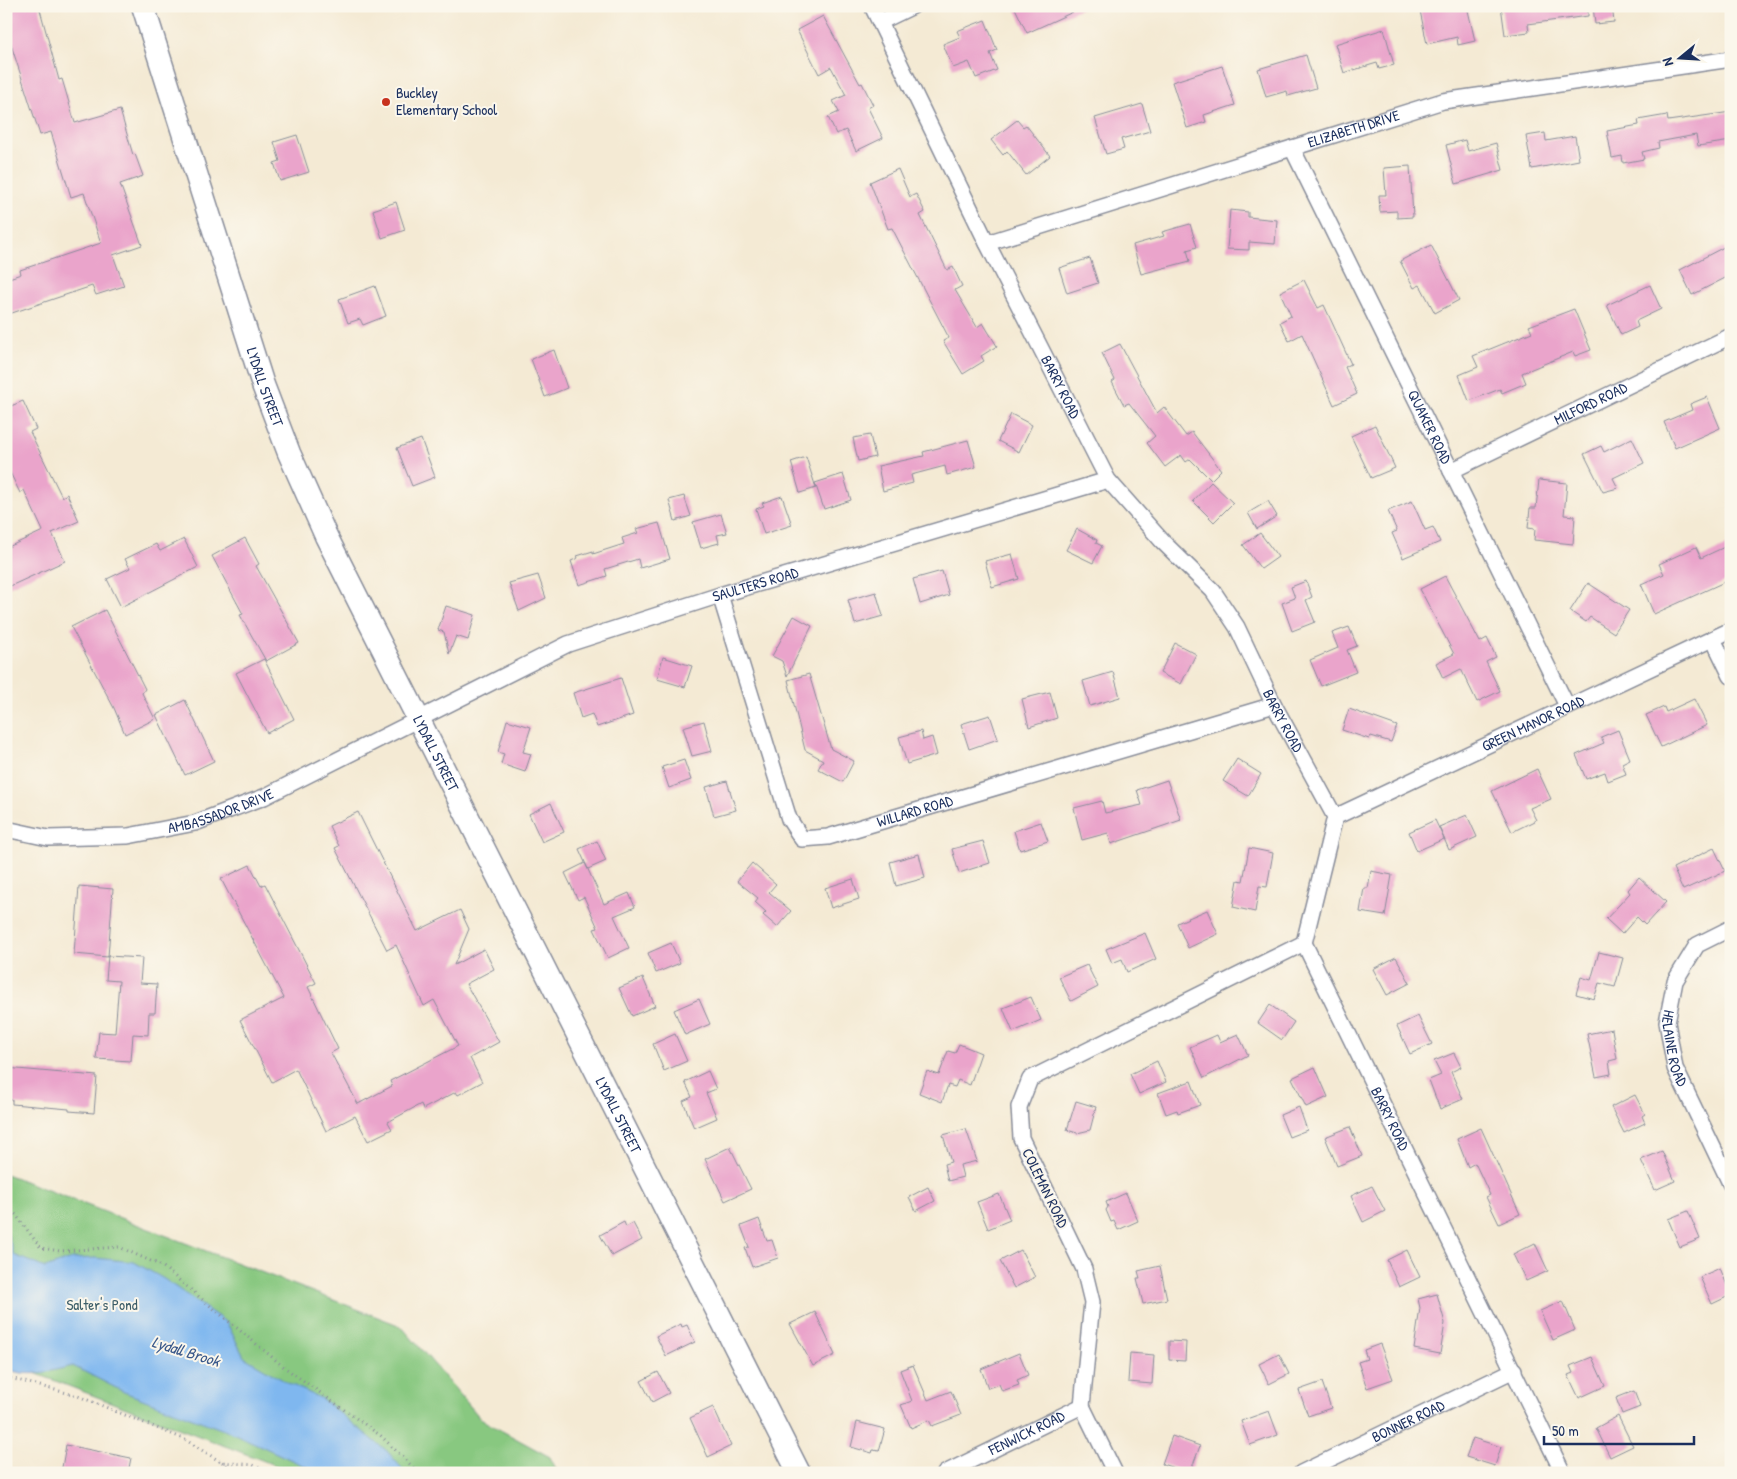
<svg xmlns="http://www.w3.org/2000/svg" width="1737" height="1479" font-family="'Patrick Hand',sans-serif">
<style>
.green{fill:#88c880;stroke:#527c6f}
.water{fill:#7fb7ef;stroke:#4d73a6}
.building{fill:#eaa4cb}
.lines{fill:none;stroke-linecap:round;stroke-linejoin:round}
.street-casing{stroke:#888c99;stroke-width:18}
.secondary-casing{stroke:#888c99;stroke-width:25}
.path{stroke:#888c99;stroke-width:3;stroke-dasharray:1 4;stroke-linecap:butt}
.street{stroke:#fff;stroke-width:15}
.secondary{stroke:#fff;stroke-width:22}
.poi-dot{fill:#c8321e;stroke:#fbf7ec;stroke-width:2}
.labels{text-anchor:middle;stroke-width:4;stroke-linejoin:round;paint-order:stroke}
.poi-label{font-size:15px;fill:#1b2f5e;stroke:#fbf7ec;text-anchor:start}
.street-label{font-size:15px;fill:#1b2f5e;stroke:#fbf7ec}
.park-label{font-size:15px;fill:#3c5d68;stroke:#fbf7ec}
.water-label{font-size:16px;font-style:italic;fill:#39588a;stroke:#fbf7ec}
</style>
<rect width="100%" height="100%" fill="#fbf7ec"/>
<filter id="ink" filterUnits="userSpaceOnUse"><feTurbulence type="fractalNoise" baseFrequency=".02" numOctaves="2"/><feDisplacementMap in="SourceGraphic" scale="10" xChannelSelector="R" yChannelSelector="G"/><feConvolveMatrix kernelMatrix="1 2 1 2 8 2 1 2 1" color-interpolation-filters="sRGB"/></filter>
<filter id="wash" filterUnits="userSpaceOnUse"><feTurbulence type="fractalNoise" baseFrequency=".0096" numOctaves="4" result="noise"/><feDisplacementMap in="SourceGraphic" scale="20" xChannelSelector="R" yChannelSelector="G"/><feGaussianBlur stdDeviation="1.12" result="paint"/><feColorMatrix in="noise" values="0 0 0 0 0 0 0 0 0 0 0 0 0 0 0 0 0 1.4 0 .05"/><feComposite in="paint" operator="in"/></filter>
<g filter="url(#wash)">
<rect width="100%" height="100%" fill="#f4ead4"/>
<path class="green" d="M6 1174 401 1326 482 1420 550 1457 558 1473H288L285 1469 6 1362Z"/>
<path class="water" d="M6 1229 14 1255 45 1268 72 1259 95 1258 134 1262 164 1279 227 1323 244 1357 288 1383 322 1399 387 1451 406 1473H320L237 1435 124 1392 73 1366C50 1371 27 1379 6 1368Z"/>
<g id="blocks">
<g class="building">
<path d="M6 6H39L59 80 62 79 75 123 120 110 133 155 135 154 143 176 120 184 142 245 113 255 124 286 96 295 92 286 6 315V279L21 274 20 270 101 243 84 193 71 197 51 132 40 135 6 29Z"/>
<path d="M1014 6H1086L1027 33Z"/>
<path d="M1419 6H1467L1475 41 1458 45 1457 37 1427 44Z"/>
<path d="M1501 6H1588V16L1528 24 1529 32 1505 35Z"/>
<path d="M1593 6H1612L1614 22 1595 24Z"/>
<path d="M823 16 860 84 862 83 873 105 868 108 883 138 856 151 846 130 836 134 828 117 839 112 833 101 846 95 831 67 819 74 797 30Z"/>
<path d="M985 20 997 50 990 53 997 70 976 78 969 62 953 68 943 44 960 37 957 31Z"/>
<path d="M1384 29 1394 65 1379 69 1377 63 1344 73 1335 44Z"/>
<path d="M1306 55 1316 88 1288 96 1287 91 1266 97 1258 69Z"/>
<path d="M1222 66 1235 105 1204 115 1206 122 1187 128 1172 82Z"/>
<path d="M1142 104 1150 131 1121 139 1124 149 1106 154 1095 118Z"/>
<path d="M1731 112V141L1698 146 1696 135 1658 142 1659 148 1642 152 1644 159 1623 163 1622 156 1612 158 1607 131 1639 125 1638 120 1667 115 1668 121Z"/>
<path d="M1017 120 1023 127 1026 125 1050 156 1026 175 1007 151 1003 155 991 140Z"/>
<path d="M1545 133 1546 141 1575 136 1579 160 1532 169 1526 136Z"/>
<path d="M297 135 309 172 280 181 274 163 280 161 274 142Z"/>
<path d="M1465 140 1468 151 1496 143 1503 170 1456 184 1446 145Z"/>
<path d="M1410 166 1413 217 1397 218V211L1380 212 1379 195H1386L1384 168Z"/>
<path d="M898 169 910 197 916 194 925 212 920 215 947 270 953 267 962 286 955 290 977 327 983 323 997 346 981 356 984 361 963 374 943 341 949 338 892 228 888 229 870 182Z"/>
<path d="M396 202 405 230 382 238 373 210Z"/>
<path d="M1230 210 1248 212V217L1277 220 1275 244 1249 242V250L1227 249Z"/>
<path d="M1190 224 1197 247 1187 250 1190 261 1141 274 1133 245 1164 236 1162 232Z"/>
<path d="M1431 245 1459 300 1435 313 1420 285 1414 288 1400 261Z"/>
<path d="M1724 247 1731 261V275L1692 295 1680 270Z"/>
<path d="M1090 258 1098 283 1067 293 1059 268Z"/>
<path d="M1304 280 1318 308 1324 305 1351 364 1345 367 1357 394 1334 405 1302 334 1289 341 1280 322 1291 316 1280 292Z"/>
<path d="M1650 285 1661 309 1636 321 1638 327 1621 335 1607 305Z"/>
<path d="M375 286 386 316 363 325 360 319 348 323 339 299Z"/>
<path d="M1574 309 1591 350 1575 356 1573 352 1522 373 1526 383 1502 393 1500 389 1469 401 1459 375 1478 367 1473 356 1532 332 1529 326Z"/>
<path d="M1120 344 1157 413 1164 407 1186 436 1192 432 1221 470 1211 480 1190 459 1186 462 1181 455 1165 467 1147 443 1155 436 1129 403 1124 405 1112 382 1115 380 1102 353Z"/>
<path d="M554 350 567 388 545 397 531 359Z"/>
<path d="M1707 397 1720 428 1675 448 1664 422 1692 410 1690 404Z"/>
<path d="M23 401 36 429 30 432 62 497 67 494 79 521 52 533 65 561 6 588V548L43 531 24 490 20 493 6 464V408Z"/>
<path d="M1011 414 1032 425 1019 452 998 441Z"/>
<path d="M1375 425 1395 468 1371 478 1351 436Z"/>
<path d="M870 435 875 457 858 461 853 438Z"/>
<path d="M1632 438 1644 463 1613 478 1618 488 1603 492 1584 454 1601 446 1604 452Z"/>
<path d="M421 439 435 477 412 486 397 448Z"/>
<path d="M968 440 976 467 947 475 945 466 911 475 913 483 883 491 878 466 924 456 923 452Z"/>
<path d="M806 457 816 488 800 493 791 462Z"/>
<path d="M843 474 851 500 824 509 815 483Z"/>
<path d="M1539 480 1567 483 1564 515 1575 516 1573 544 1534 540 1535 529 1528 528 1530 508H1536Z"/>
<path d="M1211 482 1233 503 1214 522 1193 501Z"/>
<path d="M684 496 691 516 675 521 669 500Z"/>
<path d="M782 496 792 525 764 534 756 509 764 506 762 503Z"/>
<path d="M1268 501 1277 516 1257 529 1248 513Z"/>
<path d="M1412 501 1425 530 1433 527 1440 542 1403 558 1392 533 1397 531 1388 511Z"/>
<path d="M721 514 727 533 717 535 719 543 701 548 693 522Z"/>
<path d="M659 523 670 559 640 568 638 559 605 569 607 576 579 585 571 561 578 558 577 556 593 551V554L624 544 622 538 638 533 636 529Z"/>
<path d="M1077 529 1097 540 1096 543 1102 546 1093 563 1066 550Z"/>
<path d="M1260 533 1278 557 1261 569 1243 545Z"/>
<path d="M245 538 259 564 256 566 299 643 266 661 240 615 243 614 212 556Z"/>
<path d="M184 539 198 567 121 607 107 579 130 568 125 559 156 544 160 551Z"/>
<path d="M1731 544V579L1654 614 1641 584 1664 574 1659 564 1696 547 1701 558Z"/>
<path d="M1012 554 1019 579 992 587 985 561Z"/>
<path d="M942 571 949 595 920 604 913 579Z"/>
<path d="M538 575 546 598 519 611 509 583Z"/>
<path d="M1445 576 1480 642 1487 638 1496 657 1486 662 1500 691 1477 702 1461 669 1443 678 1436 663 1454 654 1420 589Z"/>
<path d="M1306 581 1312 597 1306 600 1315 622 1292 631 1282 603 1295 598 1291 587Z"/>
<path d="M1588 583 1629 610 1614 633 1590 617 1586 622 1570 611Z"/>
<path d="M876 592 883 616 855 624 848 600Z"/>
<path d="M446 606 475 615 468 640 456 636 449 654 444 632 438 630Z"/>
<path d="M105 610 145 689 142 693 155 719 125 734 114 708 71 627Z"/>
<path d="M794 616 812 626 787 676 782 661 772 656Z"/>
<path d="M1349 627 1357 646 1347 650 1356 672 1321 686 1310 660 1338 648 1332 633Z"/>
<path d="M1175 643 1196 654 1181 684 1160 673Z"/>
<path d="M663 657 692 666 685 687 657 679Z"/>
<path d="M264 659 294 719 267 733 236 673Z"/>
<path d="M1113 672 1120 697 1090 706 1083 681Z"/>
<path d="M809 674 831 749 854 761 843 782 818 769 823 760 805 750 788 680Z"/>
<path d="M621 678 633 715 597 727 592 714 581 718 573 693Z"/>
<path d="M1050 692 1057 718 1029 727 1022 699Z"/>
<path d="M1694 699 1707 725 1661 747 1646 715 1664 707 1666 712Z"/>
<path d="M185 700 214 761 185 775 156 715Z"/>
<path d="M1349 709 1397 726 1391 742 1371 736 1369 739 1342 730Z"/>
<path d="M990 715 998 739 969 749 961 724Z"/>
<path d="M507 720 531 727 523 752 531 754 525 772 501 764 504 754 498 752Z"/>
<path d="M704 721 712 751 692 756 683 727Z"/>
<path d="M1618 730 1630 759 1622 763 1626 774 1608 781 1605 772 1586 779 1576 755 1604 743 1601 737Z"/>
<path d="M921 731 923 740 932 737 937 755 907 764 899 737Z"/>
<path d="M1237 759 1261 774 1248 796 1223 781Z"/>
<path d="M684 760 691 780 669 788 662 767Z"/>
<path d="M1537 769 1551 799 1530 808 1536 820 1512 832 1492 791Z"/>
<path d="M1167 780 1181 820 1111 844 1108 833 1082 840 1074 808 1102 801 1105 813 1142 805 1137 790Z"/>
<path d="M727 781 736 810 714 816 706 787Z"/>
<path d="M551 803 564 832 542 842 529 814Z"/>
<path d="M358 812 417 931 460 910 469 929 454 965 484 949 494 969 466 984 499 1042 470 1058 482 1082 458 1095 456 1092 423 1109 421 1104 388 1122 392 1129 368 1141 355 1116 326 1131 296 1069 272 1082 240 1020 284 998 221 879 250 865 261 886 265 884 316 983 308 987 338 1049 331 1053 358 1104 392 1086 390 1081 458 1046 434 1000 424 1006 396 945 387 950 335 848 339 846 329 826Z"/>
<path d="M1467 815 1477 837 1449 850 1439 827Z"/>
<path d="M1435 820 1444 839 1417 851 1409 832Z"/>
<path d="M1041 822 1048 841 1020 850 1014 831Z"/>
<path d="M597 841 606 861 588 869 579 849Z"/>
<path d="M983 841 990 863 959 873 952 849Z"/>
<path d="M1249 848 1273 853 1267 887 1259 886 1255 912 1233 907 1238 880 1243 881Z"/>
<path d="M1714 848 1725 871 1683 890 1673 868Z"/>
<path d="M919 854 925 878 896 886 890 862Z"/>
<path d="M585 863 604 904 629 893 635 907 614 916 629 948 608 958 594 929 598 928 584 897 578 900 565 873Z"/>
<path d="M752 863 776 884 769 892 791 911 777 927 763 915 766 912 755 902 758 898 737 881Z"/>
<path d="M1371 871 1392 875 1385 916 1360 912 1364 888H1368Z"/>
<path d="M1639 877 1666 902 1645 925 1637 917 1622 934 1606 919 1630 893 1628 890Z"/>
<path d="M853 879 859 899 831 908 825 888Z"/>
<path d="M79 886 113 889 108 957 74 954Z"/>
<path d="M1207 910 1218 934 1188 948 1177 923Z"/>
<path d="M1145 933 1156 959 1127 972 1122 959 1112 963 1106 949Z"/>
<path d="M671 943 680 963 656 973 648 953Z"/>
<path d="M1599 952 1623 958 1615 987 1599 983 1594 999 1576 994 1581 977 1591 980Z"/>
<path d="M108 956 142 958 140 983 157 984 155 1013H149L148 1035 133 1034 131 1061 96 1059 99 1032 115 1033 119 981 106 980Z"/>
<path d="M1396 957 1410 983 1387 995 1373 969Z"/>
<path d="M1087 965 1098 987 1071 1001 1059 977Z"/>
<path d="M643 978 655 1006 632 1016 619 988Z"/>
<path d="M1031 997 1041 1020 1013 1032 1003 1008Z"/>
<path d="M699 999 710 1024 685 1035 674 1010Z"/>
<path d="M1270 1005 1294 1022 1282 1040 1258 1023Z"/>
<path d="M1418 1016 1432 1044 1410 1054 1397 1026Z"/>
<path d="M1612 1029 1617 1059 1609 1061 1611 1074 1596 1077 1587 1034Z"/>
<path d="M675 1034 687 1061 664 1071 653 1044Z"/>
<path d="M1238 1034 1248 1055 1204 1078 1190 1047 1217 1035 1220 1042Z"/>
<path d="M959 1044 981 1053 970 1085 958 1080 955 1087 948 1085 942 1102 919 1093 927 1071 939 1075 948 1051 955 1053Z"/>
<path d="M1454 1053 1461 1067 1451 1072 1463 1099 1440 1109 1429 1080 1441 1075 1434 1061Z"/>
<path d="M1157 1061 1166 1082 1139 1094 1130 1074Z"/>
<path d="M1315 1067 1328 1097 1306 1107 1292 1078Z"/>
<path d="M6 1068 97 1076 94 1113 69 1111V1109L12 1104V1100L6 1099Z"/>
<path d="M708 1071 716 1089 706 1093 717 1118 694 1128 683 1101 692 1097 685 1082Z"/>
<path d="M1191 1081 1200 1105 1178 1113 1177 1110 1166 1114 1158 1093Z"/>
<path d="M1635 1095 1645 1114 1642 1116 1645 1123 1624 1133 1611 1107Z"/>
<path d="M1076 1101 1096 1107 1090 1130 1077 1133 1067 1130Z"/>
<path d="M1299 1107 1307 1130 1289 1137 1280 1115Z"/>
<path d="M1350 1127 1362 1156 1337 1166 1325 1137Z"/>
<path d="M1481 1128 1520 1214 1499 1224 1486 1197 1490 1195 1475 1163 1468 1167 1457 1139Z"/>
<path d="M966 1129 977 1161 960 1165 963 1177 948 1181 944 1164 951 1162 943 1135Z"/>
<path d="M730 1147 751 1189 725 1201 705 1159Z"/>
<path d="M1662 1151 1675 1181 1655 1190 1641 1160Z"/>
<path d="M1372 1186 1385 1211 1363 1222 1351 1196Z"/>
<path d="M928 1187 935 1201 916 1211 909 1197Z"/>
<path d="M1126 1193 1138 1221 1118 1230 1114 1221 1111 1222 1106 1210 1108 1207 1106 1202Z"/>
<path d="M999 1194 1010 1220 988 1229 977 1202Z"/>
<path d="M1688 1211 1700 1239 1680 1247 1668 1219Z"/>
<path d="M759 1219 767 1241 772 1240 778 1258 752 1267 745 1248 749 1247 741 1226Z"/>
<path d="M624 1222 626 1227 633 1223 642 1240 612 1256 600 1235Z"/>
<path d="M1535 1243 1548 1271 1526 1281 1513 1254Z"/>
<path d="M1021 1250 1035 1277 1014 1288 1000 1261Z"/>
<path d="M1407 1250 1420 1277 1399 1287 1387 1260Z"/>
<path d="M1160 1266 1167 1299 1143 1304 1137 1278H1140L1138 1271Z"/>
<path d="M1720 1268 1731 1295 1712 1304 1700 1277Z"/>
<path d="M1437 1294 1445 1323 1440 1354 1414 1349 1420 1308 1418 1299Z"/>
<path d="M1563 1301 1575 1330 1553 1340 1540 1311Z"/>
<path d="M815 1312 835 1355 813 1366 790 1324Z"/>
<path d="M681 1324 682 1327 687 1325 695 1342 666 1356 656 1336Z"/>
<path d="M1169 1341 1186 1342 1185 1361 1169 1360Z"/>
<path d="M1380 1344 1393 1379 1367 1388 1358 1362 1367 1359 1364 1350Z"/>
<path d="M1019 1353 1028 1375 1017 1380 1019 1385 1002 1391 999 1384 988 1388 981 1369Z"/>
<path d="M1130 1353 1154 1355 1152 1384 1128 1382Z"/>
<path d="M1279 1354 1289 1374 1269 1384 1259 1364Z"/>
<path d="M1592 1357 1605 1386 1579 1398 1568 1375 1573 1373 1570 1366Z"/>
<path d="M913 1365 928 1400 951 1391 961 1415 932 1426 929 1420 911 1428 901 1405 912 1401 900 1370Z"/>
<path d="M658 1372 669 1393 652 1402 641 1381Z"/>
<path d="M1322 1382 1331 1408 1308 1416 1299 1390Z"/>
<path d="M1634 1391 1640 1407 1622 1414 1616 1398Z"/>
<path d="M713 1407 731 1446 708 1457 690 1418Z"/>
<path d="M1269 1411 1278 1435 1250 1445 1241 1421Z"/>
<path d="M1618 1416 1633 1446 1610 1457 1596 1428Z"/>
<path d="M857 1422 885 1429 879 1451 873 1450 872 1453 851 1447Z"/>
<path d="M1172 1436 1200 1446 1190 1473 1162 1464Z"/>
<path d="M1473 1438 1501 1447 1495 1466 1466 1457Z"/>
<path d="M66 1445 131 1458 128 1473H61Z"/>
</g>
</g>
</g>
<g filter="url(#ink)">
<use href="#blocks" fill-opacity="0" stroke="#888c99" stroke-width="1"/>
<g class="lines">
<g class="street-casing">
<g id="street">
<path id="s1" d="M872 6 987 243 1108 480 1163 542 1213 591 1237 627 1274 705 1335 817 1304 943 1563 1473"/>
<path d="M880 22 913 6"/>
<path id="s2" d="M1292 148 1567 706"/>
<path id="s3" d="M987 243 1443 101 1731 59"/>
<path id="s4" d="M1451 471 1731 336"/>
<path id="s5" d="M720 595 789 819 802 839 828 837 1274 705"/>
<path d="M1713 639 1731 676"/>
<path id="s6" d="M1335 817 1731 630"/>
<path id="s7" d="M6 829 48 838 128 836 195 823 264 797 568 644 720 595 1108 480"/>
<path id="s8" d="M1731 928 1697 945 1675 981 1667 1022 1675 1068 1731 1185"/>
<path id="s9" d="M945 1473 1082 1406"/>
<path d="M1115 1473 1082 1406 1092 1302 1084 1269 1021 1138 1019 1107 1030 1079 1304 943"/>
<path id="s10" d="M1301 1473 1514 1370"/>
</g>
</g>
<g class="secondary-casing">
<g id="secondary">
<path id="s11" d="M143 6 263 385 289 453 326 536 799 1473"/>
</g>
</g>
<g class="path">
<path d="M6 1202 41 1248 60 1251 119 1247 162 1266 284 1367 381 1436 419 1473"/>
<path d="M6 1377 78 1396 184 1439 221 1462 253 1465 270 1473"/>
<path d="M222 1462 238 1473"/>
</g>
<use href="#street" class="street"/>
<use href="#secondary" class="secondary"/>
</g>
</g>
<circle class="poi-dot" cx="386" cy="102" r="5"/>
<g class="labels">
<g class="poi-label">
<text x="396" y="98">Buckley<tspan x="396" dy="17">Elementary School</tspan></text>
</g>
<g class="street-label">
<text dy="5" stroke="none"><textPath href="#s3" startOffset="384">ELIZABETH DRIVE</textPath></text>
<text dy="5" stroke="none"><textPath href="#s11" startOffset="400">LYDALL STREET</textPath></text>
<text dy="5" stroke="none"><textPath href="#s1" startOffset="425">BARRY ROAD</textPath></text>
<text dy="5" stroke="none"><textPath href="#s4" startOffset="155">MILFORD ROAD</textPath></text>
<text dy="5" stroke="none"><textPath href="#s2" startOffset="311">QUAKER ROAD</textPath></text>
<text dy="5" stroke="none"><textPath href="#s7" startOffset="802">SAULTERS ROAD</textPath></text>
<text dy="5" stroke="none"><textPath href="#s1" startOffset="830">BARRY ROAD</textPath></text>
<text dy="5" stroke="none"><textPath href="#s6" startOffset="219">GREEN MANOR ROAD</textPath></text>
<text dy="5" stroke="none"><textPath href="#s11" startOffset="805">LYDALL STREET</textPath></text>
<text dy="5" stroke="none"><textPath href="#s7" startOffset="219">AMBASSADOR DRIVE</textPath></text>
<text dy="5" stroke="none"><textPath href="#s5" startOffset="375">WILLARD ROAD</textPath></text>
<text dy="5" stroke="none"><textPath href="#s8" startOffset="149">HELAINE ROAD</textPath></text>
<text dy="5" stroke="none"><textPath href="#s11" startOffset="1210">LYDALL STREET</textPath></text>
<text dy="5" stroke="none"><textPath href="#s1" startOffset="1265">BARRY ROAD</textPath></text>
<text transform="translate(1045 1188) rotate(64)" y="5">COLEMAN ROAD</text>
<text dy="5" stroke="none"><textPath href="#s10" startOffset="119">BONNER ROAD</textPath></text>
<text dy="5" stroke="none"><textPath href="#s9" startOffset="91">FENWICK ROAD</textPath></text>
</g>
<g class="park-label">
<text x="102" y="1310">Salter's Pond</text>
</g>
<g class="water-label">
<text transform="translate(186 1351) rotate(17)" y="6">Lydall Brook</text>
</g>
</g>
<rect width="1737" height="1479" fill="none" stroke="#fbf7ec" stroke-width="25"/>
<g transform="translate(1680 58) rotate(252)" stroke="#fbf7ec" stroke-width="4" paint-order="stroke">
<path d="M0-4L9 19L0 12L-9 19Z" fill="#1b2f5e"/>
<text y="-8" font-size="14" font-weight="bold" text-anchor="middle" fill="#1b2f5e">N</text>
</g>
<path d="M1544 1436v8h150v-8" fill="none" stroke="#1b2f5e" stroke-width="2.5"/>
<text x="1552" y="1436" font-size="15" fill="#1b2f5e" stroke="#fbf7ec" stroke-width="4" paint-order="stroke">50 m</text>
</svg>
